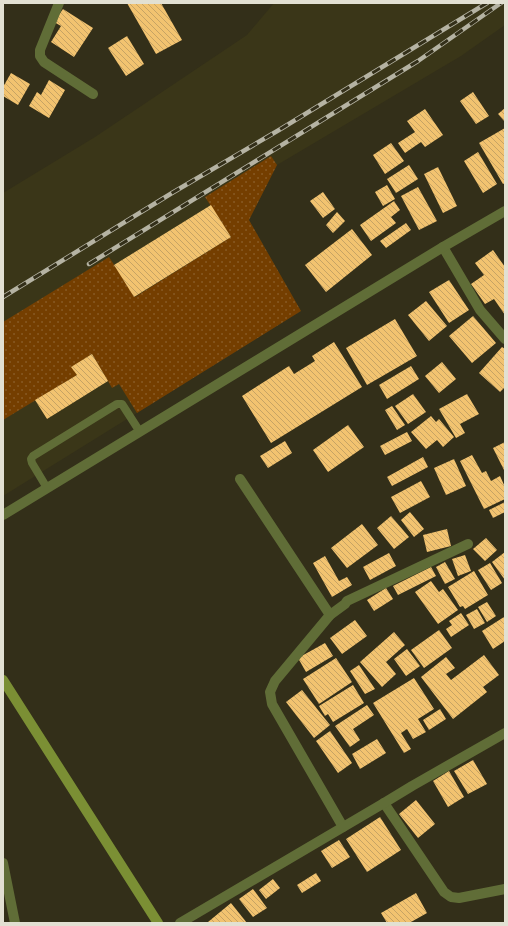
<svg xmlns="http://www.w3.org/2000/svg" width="508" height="926" font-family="'Source Sans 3',sans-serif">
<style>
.built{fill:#3a3618}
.grass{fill:url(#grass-dots)}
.building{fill:url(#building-back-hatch)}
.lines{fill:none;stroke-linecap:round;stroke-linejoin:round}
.lane{stroke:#606d37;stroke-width:8}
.street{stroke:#606d37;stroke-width:10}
.secondary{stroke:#7b8f34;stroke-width:10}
.rail-casing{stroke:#b5b3a3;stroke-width:4.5}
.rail{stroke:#332f19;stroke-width:3;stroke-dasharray:9;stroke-linecap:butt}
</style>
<defs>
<pattern id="grass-dots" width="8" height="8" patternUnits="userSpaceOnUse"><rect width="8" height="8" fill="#743e00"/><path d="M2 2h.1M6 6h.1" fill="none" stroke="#885a24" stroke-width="1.8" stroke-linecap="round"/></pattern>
<pattern id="building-back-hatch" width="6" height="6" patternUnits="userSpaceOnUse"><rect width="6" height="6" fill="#f2c370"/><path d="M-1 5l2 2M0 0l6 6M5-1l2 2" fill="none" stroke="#c6a364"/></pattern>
</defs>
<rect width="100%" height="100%" fill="#332f19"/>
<path class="built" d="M274 3H505V25L461 56 277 165 249 220 301 311 3 496V193L95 137 247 35Z"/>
<path class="grass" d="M271 156 277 165 249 220 301 311 137 413 119 384 112 388 92 354 72 367 77 375 3 420V322L109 257 135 297 231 237 205 197Z"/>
<g class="building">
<path d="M127 3H161L182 40 156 54Z"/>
<path d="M63 9 93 28 74 57 51 42 61 26 54 22Z"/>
<path d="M127 36 144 64 126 76 108 48Z"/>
<path d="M11 73 30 84 18 105 3 96V87Z"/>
<path d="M49 80 65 90 49 118 29 106 37 92 41 95Z"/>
<path d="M473 92 489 116 476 124 460 101Z"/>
<path d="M505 108V122L498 114Z"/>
<path d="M425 109 443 135 425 147 421 142 405 153 398 143 415 132 407 121Z"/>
<path d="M505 128V183L503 184 479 143Z"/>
<path d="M391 143 404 161 385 174 373 155Z"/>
<path d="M478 152 497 184 483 193 464 161Z"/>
<path d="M409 165 418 179 396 193 387 179Z"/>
<path d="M438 167 457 206 443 213 424 174Z"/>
<path d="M387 185 395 199 383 206 375 192Z"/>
<path d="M418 187 437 221 419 230 401 196Z"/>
<path d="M323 192 335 209 323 218 310 201Z"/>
<path d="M394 201 400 210 391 217 396 223 371 241 360 225Z"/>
<path d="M211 205 231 237 134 297 114 265Z"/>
<path d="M337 212 345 221 333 233 326 225Z"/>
<path d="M406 223 411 230 386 248 380 241Z"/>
<path d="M352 229 372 255 326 292 305 265Z"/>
<path d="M493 250 505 267V315L494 299 485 304 471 284 484 275 475 263Z"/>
<path d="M449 280 469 310 449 323 429 292Z"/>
<path d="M426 301 447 326 429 341 408 315Z"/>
<path d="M473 316 496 343 472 363 449 336Z"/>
<path d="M395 319 417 356 367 385 346 348Z"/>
<path d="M334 342 362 387 271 443 242 396 289 366 294 374 315 361 312 356Z"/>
<path d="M502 347 505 349V387L500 392 479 373Z"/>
<path d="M92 354 108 381 47 419 35 400 77 375 71 367Z"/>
<path d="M442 362 456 379 439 393 425 376Z"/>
<path d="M411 366 419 379 387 399 379 385Z"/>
<path d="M413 394 426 412 408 424 395 406Z"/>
<path d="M467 394 479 414 460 424 465 433 456 438 439 409Z"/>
<path d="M392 406 405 425 397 430 385 410Z"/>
<path d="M431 416 436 422 439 419 454 437 443 447 437 440 426 449 411 432Z"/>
<path d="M348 425 364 447 328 472 313 450Z"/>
<path d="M407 432 412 441 385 455 380 446Z"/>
<path d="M285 441 292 453 268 468 260 456Z"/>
<path d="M505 442V472L493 448Z"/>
<path d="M472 455 482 473 486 471 491 481 500 476 505 487V499L484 509 460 461Z"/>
<path d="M423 457 428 467 392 486 387 477Z"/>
<path d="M454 459 466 486 446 495 434 468Z"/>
<path d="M421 481 430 497 400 513 391 497Z"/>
<path d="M505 502V512L493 518 489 510Z"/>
<path d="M410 512 424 529 414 537 401 520Z"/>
<path d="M391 516 409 537 394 549 377 528Z"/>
<path d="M362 524 378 545 347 568 331 548Z"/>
<path d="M447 529 451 546 427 552 423 535Z"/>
<path d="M486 538 497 550 485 561 473 549Z"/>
<path d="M505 552V580L492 562Z"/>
<path d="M389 553 396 566 370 580 363 567Z"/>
<path d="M465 555 471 571 458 576 452 559Z"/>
<path d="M325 556 339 581 347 577 352 585 332 597 313 563Z"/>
<path d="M445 562 455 579 445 584 436 567Z"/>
<path d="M490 563 502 583 491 590 478 570Z"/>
<path d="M431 567 436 576 398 595 393 586Z"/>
<path d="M474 571 488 595 465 609 463 606 460 607 448 587Z"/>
<path d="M431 581 439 592 443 589 458 610 438 624 415 592Z"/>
<path d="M386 588 393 599 374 611 367 600Z"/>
<path d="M487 602 496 616 487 622 478 607Z"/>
<path d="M477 609 485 623 474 629 466 615Z"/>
<path d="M461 613 469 625 451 637 446 629 452 625 449 621Z"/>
<path d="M504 617 505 618V641L493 649 482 631Z"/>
<path d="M355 620 367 636 342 654 330 638Z"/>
<path d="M439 630 452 648 424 668 411 650Z"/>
<path d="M394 632 405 645 386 662 396 674 382 687 360 662Z"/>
<path d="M325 643 333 656 306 672 298 658Z"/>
<path d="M407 649 420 666 406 676 394 659Z"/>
<path d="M484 655 499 675 483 687 487 692 453 719 421 677 446 657 455 668 446 674 451 680Z"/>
<path d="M336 658 352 682 319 704 303 679Z"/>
<path d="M359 665 375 689 365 694 350 671Z"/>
<path d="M414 678 434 709 418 719 426 732 413 739 407 729 401 733 411 749 404 753 373 703Z"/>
<path d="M353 685 364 703 333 722 328 714 325 716 319 706Z"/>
<path d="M302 690 330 725 314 738 286 702Z"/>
<path d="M367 705 374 715 353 729 360 740 350 747 335 726Z"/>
<path d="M440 709 446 719 429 730 423 720Z"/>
<path d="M330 731 352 763 338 773 316 741Z"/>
<path d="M377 739 386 753 360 769 352 754Z"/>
<path d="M473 760 487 784 468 794 454 771Z"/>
<path d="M449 771 464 797 448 807 433 781Z"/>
<path d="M416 800 435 824 418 838 399 814Z"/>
<path d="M380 817 401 850 367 872 346 839Z"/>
<path d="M339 840 350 857 332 868 321 851Z"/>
<path d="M316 873 321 881 302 893 297 885Z"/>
<path d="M273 879 280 888 266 899 259 890Z"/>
<path d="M253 889 267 908 253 917 239 899Z"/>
<path d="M416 893 427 913 411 922V923H387L381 913Z"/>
<path d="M231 903 247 923H209L208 922Z"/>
</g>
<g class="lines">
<path class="lane" d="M47 488 32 463 31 459 33 456 117 404H122L140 432"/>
<g class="street">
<path d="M59 3 40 50V56L44 62 93 94"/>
<path d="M443 247 480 310 505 339"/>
<path d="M240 479 330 615"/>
<path d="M3 515 443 247 505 211"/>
<path d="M384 803 444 892 451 897 459 898 505 889"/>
<path d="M343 827 272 704 270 692 275 681 330 615 345 604 347 601 468 544"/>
<path d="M3 863 15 923"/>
<path d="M180 923 384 803 412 786 505 733"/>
</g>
<path class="secondary" d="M3 680 158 923"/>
<g class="rail-casing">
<g id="rail">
<path d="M89 264 418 61 501 3"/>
<path d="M3 297 172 193 279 130 487 3"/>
</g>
</g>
<use href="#rail" class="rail"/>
</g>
<rect width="508" height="926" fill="none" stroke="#e2e0d2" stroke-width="8"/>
</svg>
